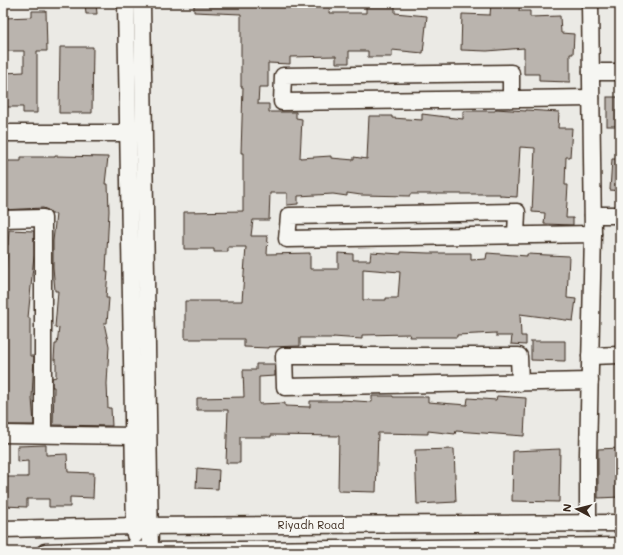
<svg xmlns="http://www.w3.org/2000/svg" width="623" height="555" font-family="Mali,sans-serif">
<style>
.building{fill:#bab4ae;stroke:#3b2a1e;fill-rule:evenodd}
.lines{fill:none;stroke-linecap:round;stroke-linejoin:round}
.minor-casing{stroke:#3b2a1e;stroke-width:19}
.minor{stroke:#f6f6f2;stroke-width:16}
.labels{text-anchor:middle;stroke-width:4;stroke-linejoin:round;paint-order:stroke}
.street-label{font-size:11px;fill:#3b2a1e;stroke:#f6f6f2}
</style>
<rect width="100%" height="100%" fill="#ebeae5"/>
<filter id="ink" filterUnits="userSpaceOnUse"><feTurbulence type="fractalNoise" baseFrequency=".025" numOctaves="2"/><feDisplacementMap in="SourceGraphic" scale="8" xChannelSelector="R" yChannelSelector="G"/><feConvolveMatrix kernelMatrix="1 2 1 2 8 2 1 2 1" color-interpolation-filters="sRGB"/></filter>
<g filter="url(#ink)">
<g class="building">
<path d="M85 3H96L97 14H86Z"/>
<path d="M194 3H330L329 13H366V3H395V13L427 16 423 53 392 50V57H368V51H349V63H336V56L290 57V64L268 63V87H259L258 104H269V112H296V118L302 119 300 158 331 156V158L354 160V157L367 159 369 116H392V118L422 120V114L463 119V111H495L496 109 526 111V110L559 112 558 128H572L570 157H566L565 185H568L566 218H573V225L544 224 545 213 532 212 535 148 520 147 517 197 500 196V194H410V196L361 195 347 193V196L333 194 298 196V204L287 205V193H270L269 220H253L251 236H268L267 254 310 253V269H338V253L353 254V260H370L371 252 401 254V252L428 253H471V260L486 259 487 253 527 256V254L569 256 567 298 576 299 573 321 520 314 521 336H526V345L511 344 512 336H496V333L457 335V337H409L410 334 362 335V339L333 337V338H300V346L269 347V348L244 347V339H185V301H242L246 247H228V252H214V249H184V212L243 211V153H241L243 87H241V14L194 12ZM363 269 400 272 398 298H386V300H363Z"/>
<path d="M491 3H520L519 11H530V17L560 16 561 33 574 34 573 54H570V82L539 81V74H524V48L487 51 461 50 462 14 490 15Z"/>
<path d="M32 11H46L47 51H37V113H23V107H3V73L24 72V51H3V18L32 17Z"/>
<path d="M60 47H93L92 113H59Z"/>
<rect x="607" y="97" width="13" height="29"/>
<path d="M55 156 108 157 105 184H108L109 211 106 271H108L106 298H109L107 323H104L109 346 107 384 108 408H111L112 426 53 425 54 387H52V378L56 377V360H54L55 344H57L59 328 55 327 58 291H55L53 267V241L56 214H51L48 210 43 208 3 210V161H21V157H55Z"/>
<path d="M612 159H620V191L610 190Z"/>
<path d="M9 230 34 231V255L28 318H30V356H34L32 398 34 425H5L3 397V330H4L3 297 7 255H4V245H8Z"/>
<path d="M531 341H565V361L531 360Z"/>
<path d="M256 364H275V376L259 377V404L285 403V406L310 407V401H341V400L372 402V396H393V397H428V402L467 405 468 398 496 400 497 396 526 398 524 436 456 431 455 434 428 431V434L378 433 376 492 338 491 339 436 271 435V437H240V463H226L228 410H197V398L244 397 243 370H256Z"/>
<path d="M46 445V455L67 454 68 472 94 473 93 498 70 497V507H49V499H27V507L3 506V477H28V461L17 462V446Z"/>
<path d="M620 448V497L598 498V449Z"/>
<path d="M454 449 456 502 417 504 415 450Z"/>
<path d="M560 449 559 502 512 501 513 451Z"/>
<path d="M197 468 219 470 218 489 196 488Z"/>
</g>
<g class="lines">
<g class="minor-casing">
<g id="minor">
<path d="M126 3 135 535"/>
<path d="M142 3 150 552"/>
<path d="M591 72H620"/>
<path d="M511 99V73L283 76 282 102 591 98"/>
<path d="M3 133H128"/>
<path d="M593 215H620"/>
<path d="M3 219 43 218V434"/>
<path d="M516 235 517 212 289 216 287 239 593 234"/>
<path d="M590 356 620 355"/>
<path d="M520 383 519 356H284L285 387 590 381"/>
<path d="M3 434 133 436"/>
<path d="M588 523V455L593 234 590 3"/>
<path d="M3 529 136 526 620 523"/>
<path d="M45 552 134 549 150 551 620 546"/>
</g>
</g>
<use href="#minor" class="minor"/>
</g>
</g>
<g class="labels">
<g class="street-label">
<text x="311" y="529">Riyadh Road</text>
</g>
</g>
<rect width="623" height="555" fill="none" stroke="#f6f6f2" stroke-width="16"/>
<rect x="8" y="8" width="607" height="539" fill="none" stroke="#3b2a1e" stroke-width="1.5" filter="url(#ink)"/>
<g transform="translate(577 509) rotate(277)" stroke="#f6f6f2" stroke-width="3" paint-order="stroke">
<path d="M0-3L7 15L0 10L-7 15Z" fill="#3b2a1e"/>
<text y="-6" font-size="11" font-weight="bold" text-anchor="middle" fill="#3b2a1e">N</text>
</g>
</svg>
